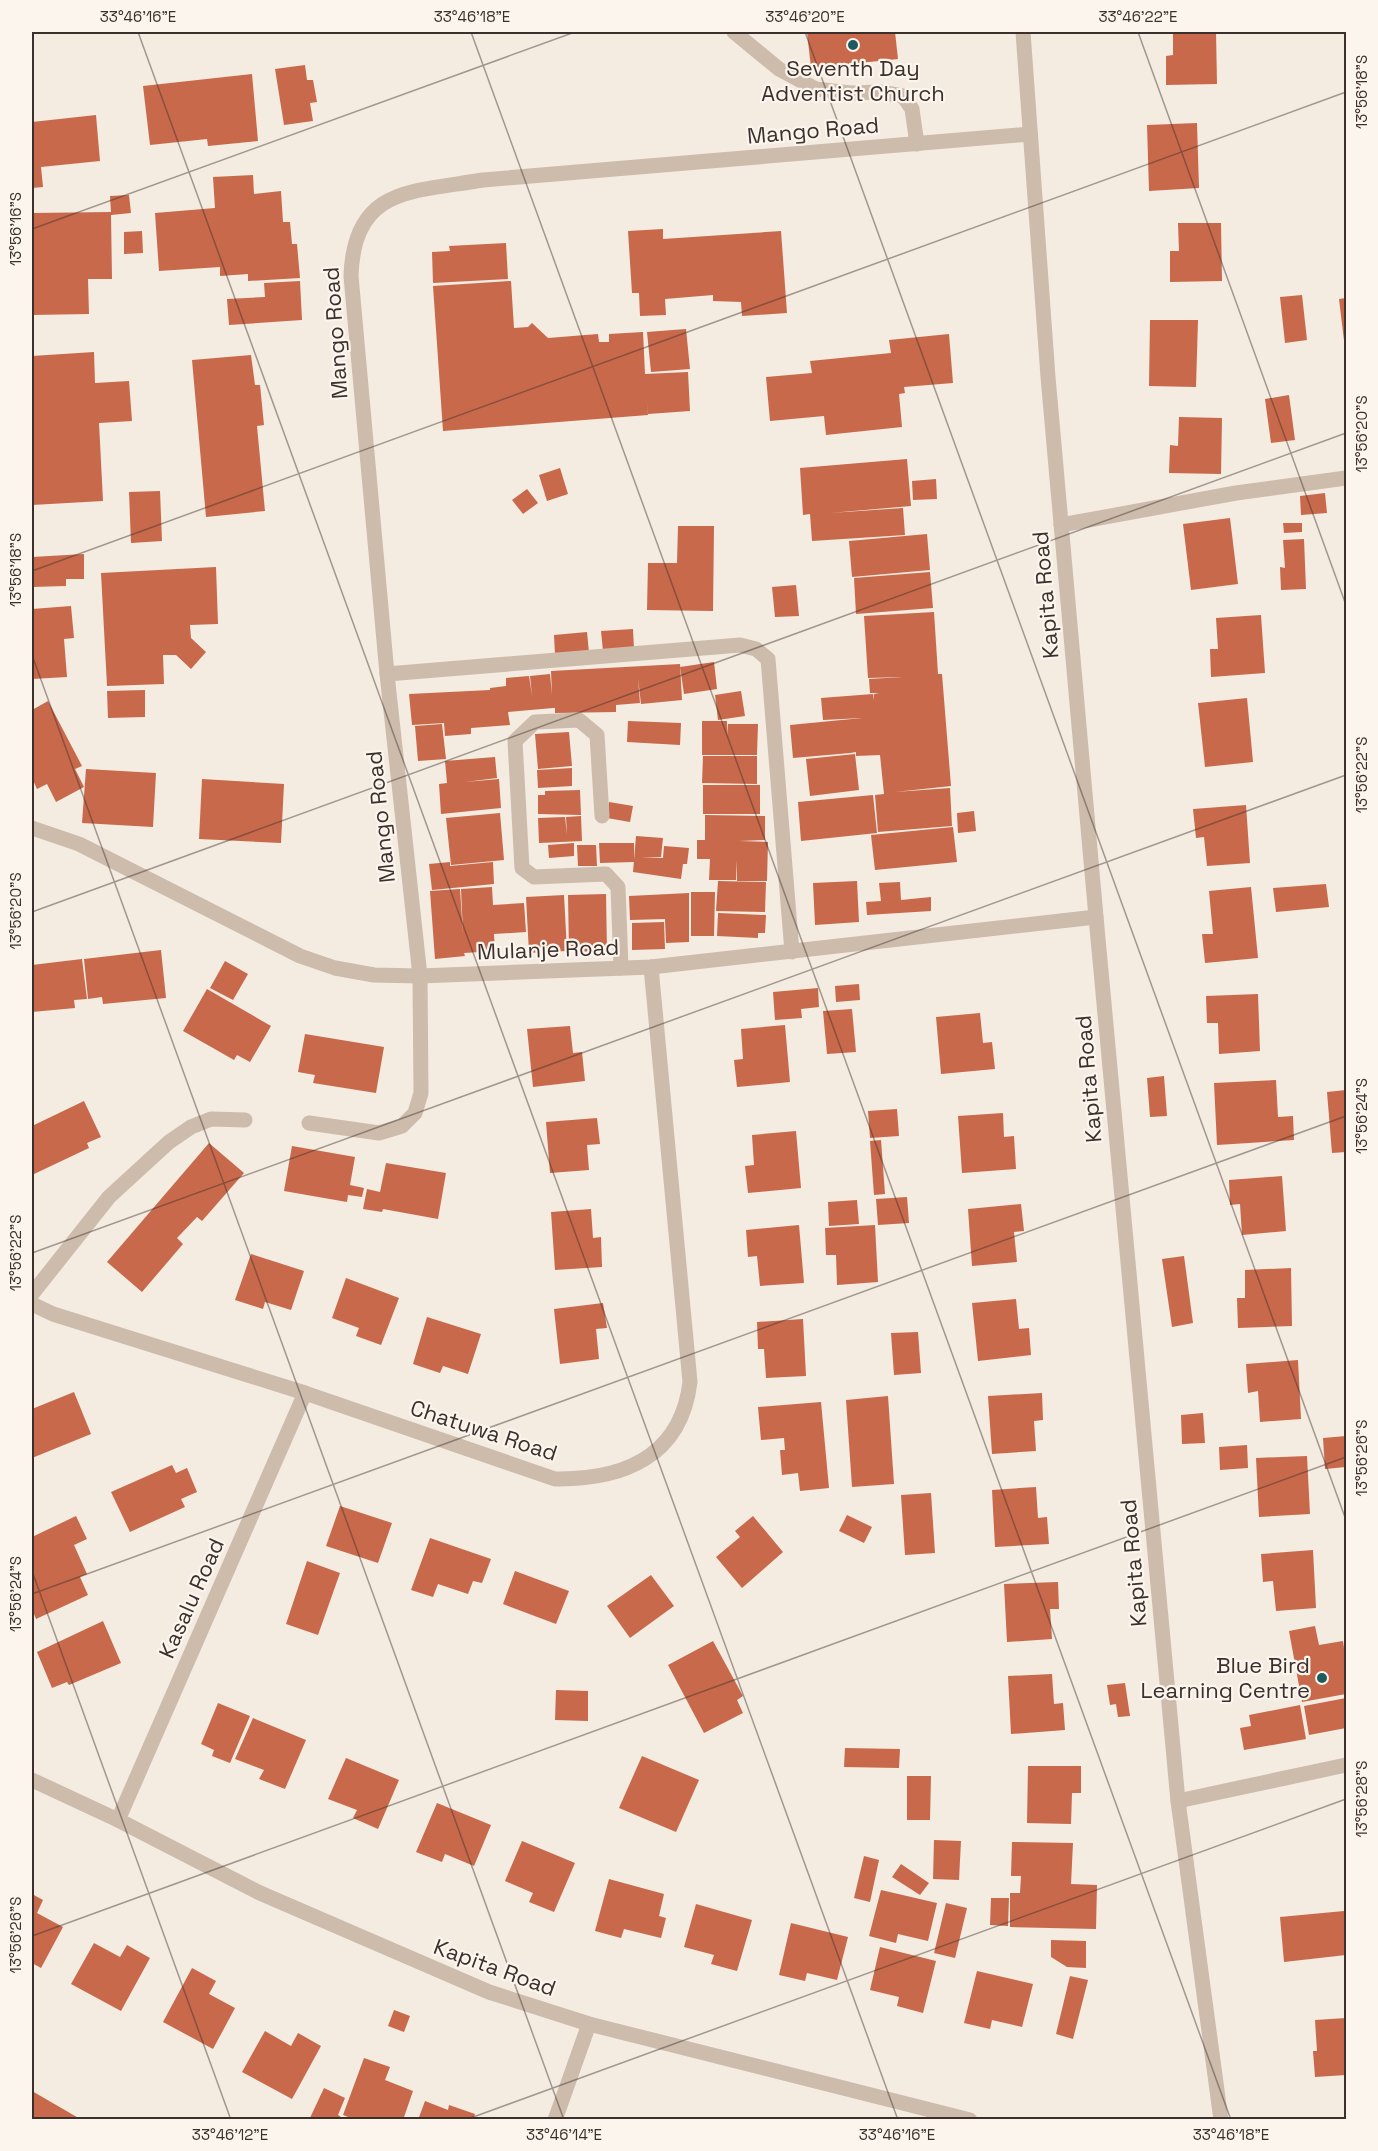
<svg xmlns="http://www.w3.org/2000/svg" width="1378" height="2151" font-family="'Space Grotesk',sans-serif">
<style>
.building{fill:#c8694b}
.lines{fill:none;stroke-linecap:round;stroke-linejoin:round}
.minor{stroke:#cdbbac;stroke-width:15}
.ticks{fill:none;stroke:#3b302b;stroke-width:1.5;stroke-opacity:0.45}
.poi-dot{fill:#1f5a5e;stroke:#fbf5ee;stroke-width:2}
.labels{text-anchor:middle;stroke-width:4.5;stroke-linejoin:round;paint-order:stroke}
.poi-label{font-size:22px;fill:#3b302b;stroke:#fbf5ee}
.street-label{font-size:22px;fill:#3b302b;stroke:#fbf5ee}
.neatline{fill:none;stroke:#3b302b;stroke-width:2}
.ticks-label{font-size:15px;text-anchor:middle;fill:#3b302b}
</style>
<rect width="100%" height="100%" fill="#f4ebe1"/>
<g class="building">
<path d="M807 32H895L898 59 811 68Z"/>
<path d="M1173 32H1216L1217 84 1166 85V56L1173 55Z"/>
<path d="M305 65 307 80H313L317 102 310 103 313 121 284 125 275 69Z"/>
<path d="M252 74 258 141 208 146 207 139 150 145 143 86Z"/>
<path d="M96 115 100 161 41 167 43 187 32 188V122Z"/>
<path d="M1197 123 1199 188 1149 191 1147 125Z"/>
<path d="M253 175 254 194 281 191 283 222H290L292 244H297L300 278 248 281V274L220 276V267L159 271 155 213 215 208 213 177Z"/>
<path d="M129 195 131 213 111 215 112 279H88L89 314 32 315V213L111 212 110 196Z"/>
<path d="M1178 223H1221L1222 281 1170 282V251H1179Z"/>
<path d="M663 229V239L781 231 787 313 742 316 741 302 713 301V295L665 299 666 315 640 316 639 293H632L628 231Z"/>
<path d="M142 231 143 253 124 254V232Z"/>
<path d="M506 243 508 279 433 283 432 252 450 251 449 246Z"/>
<path d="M300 281 302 320 229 325 227 299 265 297 264 283Z"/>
<path d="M511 281 514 328 528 327 532 323 548 338 598 334 599 342H609V334L643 332 645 374 688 372 690 411 648 414 646 394 648 415 443 431 433 286Z"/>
<path d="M1302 295 1307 340 1285 343 1280 297Z"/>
<path d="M1346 298V349H1345L1339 299Z"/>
<path d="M1150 320H1198L1196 387 1149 386Z"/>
<path d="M686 329 690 369 651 372 647 332Z"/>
<path d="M949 334 953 383 904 387 905 393 899 394 902 427 826 435 824 416 770 421 766 377 812 373 810 361 891 353 889 340Z"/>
<path d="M94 352 95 383 129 381 132 421 99 423 103 501 32 505V356Z"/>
<path d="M251 355 255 385H260L264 425 257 426 265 511 206 517 192 360Z"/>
<path d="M1289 395 1295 440 1271 443 1265 399Z"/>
<path d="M1179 417 1222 418 1221 474 1169 473 1170 445 1178 446Z"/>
<path d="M907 459 911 506 830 513 903 508 905 535 812 541 810 514 803 515 800 468Z"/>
<path d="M560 468 568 494 547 501 539 475Z"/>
<path d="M936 479 937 499 913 500 912 481Z"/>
<path d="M527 489 538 503 523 514 512 500Z"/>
<path d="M160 491 162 541 131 543 129 492Z"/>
<path d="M1325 493 1327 513 1301 515 1300 496Z"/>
<path d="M1230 518 1238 584 1191 590 1183 524Z"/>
<path d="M1283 523H1302V532L1284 533Z"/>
<path d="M678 526H714L713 611 647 610 648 563H677Z"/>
<path d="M927 534 930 570 852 577 849 541Z"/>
<path d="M1304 539 1306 589 1281 590 1280 567 1285 568 1283 540Z"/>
<path d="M84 554V579H66V586L32 587V557Z"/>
<path d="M216 567 218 624 190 625 191 638 206 652 191 669 176 655H163L164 684 107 686 101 573Z"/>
<path d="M930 572 933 608 856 614 854 578Z"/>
<path d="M796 585 799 616 775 617 772 587Z"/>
<path d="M71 606 74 638 64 639 67 677 32 679V609Z"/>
<path d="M934 612 938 674H942L951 786 895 792 950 788 952 826 878 832 875 795 884 794 880 755 856 756V752L850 753 793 758 790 725 862 718 823 720 821 698 873 694 874 700V694L879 693H870L869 679 903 677 868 678 864 616Z"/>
<path d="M1261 615 1265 673 1211 677 1210 649H1218L1216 618Z"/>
<path d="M633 629 634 649 603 651 601 631Z"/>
<path d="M587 632 589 653 555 655 554 635Z"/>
<path d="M714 662 717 689 684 694 680 667Z"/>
<path d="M680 664 682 700 641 704 638 678 640 703 616 705V712L555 713V708H553L508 712 510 725 471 728V734L445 736 444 723 412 725 409 694 490 690V688L506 686V678L529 676 532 696 530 676 550 674 552 695 551 671Z"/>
<path d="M145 690V717L108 718 107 691Z"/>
<path d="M741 691 745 716 718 720 715 695Z"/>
<path d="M1247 698 1253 762 1205 767 1198 703Z"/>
<path d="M48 701 82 766 75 769 84 787 56 802 47 784 37 789 32 778V710Z"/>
<path d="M628 721 681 723 680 745 627 742Z"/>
<path d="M702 721H727V735L728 724H758L757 755H702Z"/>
<path d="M442 724 446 759 418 761 415 726Z"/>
<path d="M569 732 572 766 538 769 535 734Z"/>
<path d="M855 754 859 790 810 796 806 759Z"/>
<path d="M703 756H757V784L702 783Z"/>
<path d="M495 757 497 778 465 782 499 779 501 808 441 814 439 784 447 783 445 761Z"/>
<path d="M572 768V786L538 788 537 770Z"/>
<path d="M86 769 156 773 153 827 82 823Z"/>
<path d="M202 779 284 784 281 843 199 839Z"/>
<rect x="703" y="785" width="57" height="29"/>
<path d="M580 790 581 815 538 814V795H545V791Z"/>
<path d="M873 795 877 833 801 841 798 802Z"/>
<path d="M609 802 633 806 630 822 607 818Z"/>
<path d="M1246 805 1250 863 1207 866 1204 837 1196 838 1193 809Z"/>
<path d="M974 811 976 831 958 833 957 813Z"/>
<path d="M500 813 504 860 451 865 446 818Z"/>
<path d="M705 815 765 816V840L739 841 768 842 767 881H737V860L736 880H709L710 859H697V840H705Z"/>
<path d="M581 816 582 841 539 843 538 818 565 817 567 835 566 817Z"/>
<path d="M953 827 957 862 875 870 871 835Z"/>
<path d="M636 836 663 838 661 857H641L663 858 664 846 689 848 687 864H683L681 879 633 872Z"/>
<path d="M574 843V856L549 858 548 845Z"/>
<path d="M599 843H634V862L600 863Z"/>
<path d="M577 845H596L597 866H578Z"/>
<path d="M450 862V866L493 862 494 884 432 890 429 864Z"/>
<path d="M718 881 766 882 765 912 716 911Z"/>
<path d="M857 881 859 922 815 925 813 883Z"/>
<path d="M900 882 901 900 931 897V911L867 915 866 902 881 901 879 883Z"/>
<path d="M1326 884 1329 907 1276 912 1273 888Z"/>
<path d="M492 887 493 905 524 903 526 932 494 934 495 951 464 953 465 956 435 959 430 891 460 889 463 934 461 889Z"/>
<path d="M1251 887 1258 958 1205 963 1202 934H1213L1209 891Z"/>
<path d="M691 892H715L714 936H691Z"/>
<path d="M689 893V942L666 943 665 919 630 920 629 896Z"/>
<path d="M606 894 607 951 569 952 568 895Z"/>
<path d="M564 895 567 951 529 953 526 897Z"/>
<path d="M718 913 766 915 765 933H758V938L717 936Z"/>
<path d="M664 922 665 949 632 950V923Z"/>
<path d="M161 950 166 998 103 1004 102 997 88 999 84 959Z"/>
<path d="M82 959 87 999 74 1000 75 1008 32 1012V965Z"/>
<path d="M225 961 248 974 233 1000 210 988Z"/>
<path d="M859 984 860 1000 836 1002 835 986Z"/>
<path d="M818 988 819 1007 801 1009 802 1018 775 1020 773 992Z"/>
<path d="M207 989 271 1026 250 1062 237 1055 234 1060 183 1031Z"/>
<path d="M1258 994 1260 1051 1219 1054 1218 1023H1207L1206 996Z"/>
<path d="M852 1009 856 1052 827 1054 823 1011Z"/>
<path d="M980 1013 983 1043 992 1042 995 1069 941 1074 936 1017Z"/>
<path d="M785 1025 790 1082 737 1087 734 1060 743 1059 741 1029Z"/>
<path d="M570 1026 573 1053 582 1052 585 1081 533 1087 527 1029Z"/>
<path d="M305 1034 384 1047 376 1093 313 1083 315 1075 298 1072Z"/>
<path d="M1164 1076 1167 1116 1150 1117 1147 1078Z"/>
<path d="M1276 1080 1278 1117 1293 1116 1294 1140 1217 1145 1214 1083Z"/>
<path d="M1346 1090V1152L1332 1153 1327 1092Z"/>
<path d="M84 1101 101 1137 87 1143 89 1148 32 1175V1126Z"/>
<path d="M897 1109 899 1136 870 1138 868 1111Z"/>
<path d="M1003 1113 1004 1137 1014 1136 1016 1169 962 1173 958 1116Z"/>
<path d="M597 1118 600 1144 587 1145 589 1170 550 1173 546 1122Z"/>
<path d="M796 1131 801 1188 748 1193 745 1166 754 1165 752 1135Z"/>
<path d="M881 1140 885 1194 874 1195 870 1141Z"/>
<path d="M209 1143 244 1173 202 1221 197 1217 177 1238 183 1244 142 1292 107 1262Z"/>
<path d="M292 1146 355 1157 350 1185 364 1188 362 1197 348 1195 347 1202 284 1191Z"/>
<path d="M386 1163 446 1173 438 1219 383 1209 382 1212 363 1209 367 1189 380 1192Z"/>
<path d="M1282 1176 1286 1231 1242 1235 1240 1204 1230 1205 1229 1180Z"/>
<path d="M907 1197 909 1223 878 1225 876 1199Z"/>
<path d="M857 1200 859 1224 829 1226 828 1202Z"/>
<path d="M1021 1204 1024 1231 1014 1232 1017 1262 972 1266 968 1209Z"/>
<path d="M591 1209 593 1238 601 1237 602 1267 555 1270 551 1212Z"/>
<path d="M799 1225 804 1283 760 1286 757 1256 748 1257 746 1230Z"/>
<path d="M875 1225 878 1282 837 1285 836 1255H826L825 1228Z"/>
<path d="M251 1254 304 1271 291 1310 265 1302 263 1309 235 1300Z"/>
<path d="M1184 1256 1193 1323 1172 1327 1162 1259Z"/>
<path d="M1291 1268 1292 1326 1238 1328 1237 1298H1245V1270Z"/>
<path d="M346 1278 399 1298 381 1345 356 1336 359 1328 332 1318Z"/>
<path d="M1016 1299 1019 1329 1029 1328 1031 1355 978 1361 972 1303Z"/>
<path d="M603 1303 607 1328 596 1329 599 1359 560 1364 554 1309Z"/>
<path d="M427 1317 481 1334 468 1374 443 1366 440 1373 413 1364Z"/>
<path d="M803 1319 806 1376 766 1378 764 1349H758L757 1322Z"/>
<path d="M918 1332 921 1373 894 1375 891 1333Z"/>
<path d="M1298 1360 1301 1419 1260 1422 1258 1391 1248 1393 1246 1364Z"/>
<path d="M74 1392 91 1434 32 1458V1409Z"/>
<path d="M1042 1393 1043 1420 1034 1421 1036 1451 992 1454 988 1396Z"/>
<path d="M888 1396 894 1484 852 1487 846 1400Z"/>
<path d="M821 1402 829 1488 800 1491 798 1473 782 1475 780 1450H785L784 1438 761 1440 758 1407Z"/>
<path d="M1203 1413 1205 1443 1182 1444 1181 1415Z"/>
<path d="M1346 1436V1467L1325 1469 1323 1438Z"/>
<path d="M1247 1445 1248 1468 1220 1470 1219 1447Z"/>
<path d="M1307 1456 1310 1514 1259 1517 1256 1458Z"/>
<path d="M172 1465 176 1473 187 1468 197 1492 181 1499 185 1507 130 1532 111 1492Z"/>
<path d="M1036 1487 1038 1518 1047 1517 1049 1544 995 1547 992 1490Z"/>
<path d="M931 1493 935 1553 905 1555 901 1495Z"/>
<path d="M340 1506 392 1523 378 1563 326 1546Z"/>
<path d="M847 1515 872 1527 864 1543 839 1531Z"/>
<path d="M76 1516 87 1539 74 1545 87 1574 80 1577 88 1595 36 1619 32 1609V1537Z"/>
<path d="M753 1516 783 1552 742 1588 716 1557 740 1537 735 1531Z"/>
<path d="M430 1538 491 1559 482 1583 473 1581 468 1594 438 1584 433 1597 411 1590Z"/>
<path d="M1313 1550 1316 1608 1276 1611 1273 1581 1263 1582 1261 1554Z"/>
<path d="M307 1561 340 1573 318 1635 286 1624Z"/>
<path d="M515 1571 569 1591 556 1624 503 1604Z"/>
<path d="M651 1575 674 1606 630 1638 607 1606Z"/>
<path d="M1058 1582 1059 1609H1050L1052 1639 1007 1642 1004 1584Z"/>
<path d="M103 1621 121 1663 69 1685 67 1682 52 1688 37 1652Z"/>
<path d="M1315 1626 1319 1645 1343 1641 1346 1662V1694L1302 1702 1289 1631Z"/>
<path d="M713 1641 743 1696 737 1700 743 1713 704 1733 668 1665Z"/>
<path d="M1052 1674 1054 1704 1063 1703 1065 1730 1011 1734 1008 1676Z"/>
<path d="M1125 1683 1130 1716 1118 1717 1116 1704 1110 1705 1107 1685Z"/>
<path d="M556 1690 588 1691V1721L555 1720Z"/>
<path d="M1346 1698V1728L1309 1735 1304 1706Z"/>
<path d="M218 1703 250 1716 230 1763 212 1756 214 1750 201 1744Z"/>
<path d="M1300 1705 1306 1739 1244 1750 1240 1728 1251 1726 1249 1715Z"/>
<path d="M253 1718 306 1740 285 1789 259 1779 264 1770 235 1759Z"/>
<path d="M845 1748 900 1749 899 1768 844 1767Z"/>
<path d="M642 1756 699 1780 676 1832 619 1808Z"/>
<path d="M346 1758 399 1780 378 1829 353 1818 357 1810 328 1799Z"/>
<path d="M1028 1766H1081V1793H1072L1071 1824 1027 1823Z"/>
<path d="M907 1776H931L930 1820H907Z"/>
<path d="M437 1803 491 1825 474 1866 445 1854 442 1862 416 1852Z"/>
<path d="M934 1840 961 1841 959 1880 933 1879Z"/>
<path d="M522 1841 575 1863 554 1912 529 1902 533 1893 505 1881Z"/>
<path d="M1012 1842 1073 1843 1071 1884 1097 1885 1096 1929 1010 1927V1893H1020L1021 1876H1011Z"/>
<path d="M864 1856 879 1860 870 1902 854 1898Z"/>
<path d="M901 1864 929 1883 920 1895 892 1877Z"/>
<path d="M609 1879 664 1894 659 1916 666 1918 661 1938 624 1929 621 1938 595 1931Z"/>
<path d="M881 1890 937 1903 928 1941 898 1934 896 1943 869 1936Z"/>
<path d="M32 1894 43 1900 37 1913 63 1927 41 1968 32 1963Z"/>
<path d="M991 1898H1009L1008 1926 990 1925Z"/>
<path d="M946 1903 967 1908 955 1958 934 1953Z"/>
<path d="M696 1904 752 1920 737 1971 711 1964 714 1955 684 1947Z"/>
<path d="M1344 1911 1346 1955 1284 1962 1280 1917Z"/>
<path d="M791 1923 848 1937 837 1980 807 1973 805 1981 779 1975Z"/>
<path d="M1051 1940 1086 1941V1968L1067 1967 1051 1957Z"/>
<path d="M94 1943 120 1957 127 1945 150 1958 121 2011 71 1984Z"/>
<path d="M880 1947 936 1961 923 2013 897 2006 899 1997 870 1990Z"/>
<path d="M192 1968 216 1981 209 1994 235 2008 213 2049 163 2022Z"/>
<path d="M977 1971 1033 1984 1022 2027 992 2020 990 2029 964 2023Z"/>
<path d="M1070 1976 1088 1980 1073 2039 1056 2034Z"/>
<path d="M394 2010 410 2016 404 2032 388 2026Z"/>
<path d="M1346 2018V2075L1315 2077 1313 2051H1317L1315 2020Z"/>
<path d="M265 2031 291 2046 298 2033 321 2046 292 2099 242 2072Z"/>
<path d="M364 2058 390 2067 385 2080 413 2091 403 2120H356L343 2115Z"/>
<path d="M324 2088 345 2098 338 2115 341 2117 340 2120H309Z"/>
<path d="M32 2091 82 2120H32Z"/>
<path d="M425 2101 448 2110 449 2105 475 2114 473 2120H418Z"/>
</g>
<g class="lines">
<g class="minor">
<path d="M734 32 779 69 816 89 850 93 880 92 903 96 912 109 917 144"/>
<path d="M1023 32 1048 377 1096 917 1178 1801 1221 2120"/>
<path d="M1061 525 1236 493 1346 478"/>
<path d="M387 674 740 645 756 649 768 659 792 952"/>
<path d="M602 816 597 735 579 720 535 722 515 741 522 868 534 877 606 874 618 887 621 968"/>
<path d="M32 828 79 844 300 956 335 968 374 975 420 976 651 967 1096 917"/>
<path d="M309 1123 379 1133 402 1126 415 1113 421 1093 420 976 387 674 351 276C354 187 412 192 483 180L1030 134"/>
<path d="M32 1294 109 1197 169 1142 191 1127 211 1119 245 1120"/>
<path d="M32 1304 53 1314 305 1393 555 1479C623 1480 681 1457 690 1382L651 967"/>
<path d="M32 1780 118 1820 260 1893 489 1992 589 2024 970 2120"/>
<path d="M1178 1801 1346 1765"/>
<path d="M118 1820 305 1393"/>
<path d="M555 2120 589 2024"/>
</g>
</g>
<path class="ticks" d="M138 32 898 2120M471 32 1231 2120M805 32 1346 1520M1138 32 1346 605M32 229 575 32M32 571 1346 92M32 655 564 2120M32 912 1346 433M32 1253 1346 775M32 1571 231 2120M32 1594 1346 1116M32 1936 1346 1457M465 2120 1346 1799"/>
<g class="poi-dot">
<circle cx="853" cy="45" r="6"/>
<circle cx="1322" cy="1678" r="6"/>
</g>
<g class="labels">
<g class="poi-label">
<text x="853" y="76">Seventh Day<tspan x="853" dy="25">Adventist Church</tspan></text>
<text x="1310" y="1673" text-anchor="end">Blue Bird<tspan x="1310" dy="25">Learning Centre</tspan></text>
</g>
<g class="street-label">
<text transform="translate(813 130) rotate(-5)" y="8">Mango Road</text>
<text transform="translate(335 333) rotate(-94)" y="8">Mango Road</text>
<text transform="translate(1045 595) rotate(-95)" y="8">Kapita Road</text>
<text transform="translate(380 817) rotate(-96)" y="8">Mango Road</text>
<text transform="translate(548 949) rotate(-2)" y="8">Mulanje Road</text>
<text transform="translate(1088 1079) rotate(-95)" y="8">Kapita Road</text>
<text transform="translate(484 1430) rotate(18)" y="8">Chatuwa Road</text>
<text transform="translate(1133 1563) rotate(-95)" y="8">Kapita Road</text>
<text transform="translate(191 1598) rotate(-66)" y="8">Kasalu Road</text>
<text transform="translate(495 1967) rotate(20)" y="8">Kapita Road</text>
</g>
</g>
<rect width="1378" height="2151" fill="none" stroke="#fbf5ee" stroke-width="66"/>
<rect x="33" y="33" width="1312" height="2085" class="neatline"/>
<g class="ticks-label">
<text x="138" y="22">33°46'16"E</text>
<text x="472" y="22">33°46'18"E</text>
<text x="805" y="22">33°46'20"E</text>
<text x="1138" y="22">33°46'22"E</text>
<text transform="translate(1362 92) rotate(-90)" y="5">13°56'18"S</text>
<text transform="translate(16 229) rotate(-90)" y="5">13°56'16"S</text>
<text transform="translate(1362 434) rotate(-90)" y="5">13°56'20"S</text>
<text transform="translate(16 570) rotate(-90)" y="5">13°56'18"S</text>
<text transform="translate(1362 775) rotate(-90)" y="5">13°56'22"S</text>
<text transform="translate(16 911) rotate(-90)" y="5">13°56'20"S</text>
<text transform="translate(1362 1116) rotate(-90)" y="5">13°56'24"S</text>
<text transform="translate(16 1253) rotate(-90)" y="5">13°56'22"S</text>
<text transform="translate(1362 1458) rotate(-90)" y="5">13°56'26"S</text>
<text transform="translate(16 1594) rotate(-90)" y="5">13°56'24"S</text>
<text transform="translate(1362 1799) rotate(-90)" y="5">13°56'28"S</text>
<text transform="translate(16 1935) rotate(-90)" y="5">13°56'26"S</text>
<text x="230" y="2140">33°46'12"E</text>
<text x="564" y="2140">33°46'14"E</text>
<text x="897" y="2140">33°46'16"E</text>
<text x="1231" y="2140">33°46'18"E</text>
</g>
</svg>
